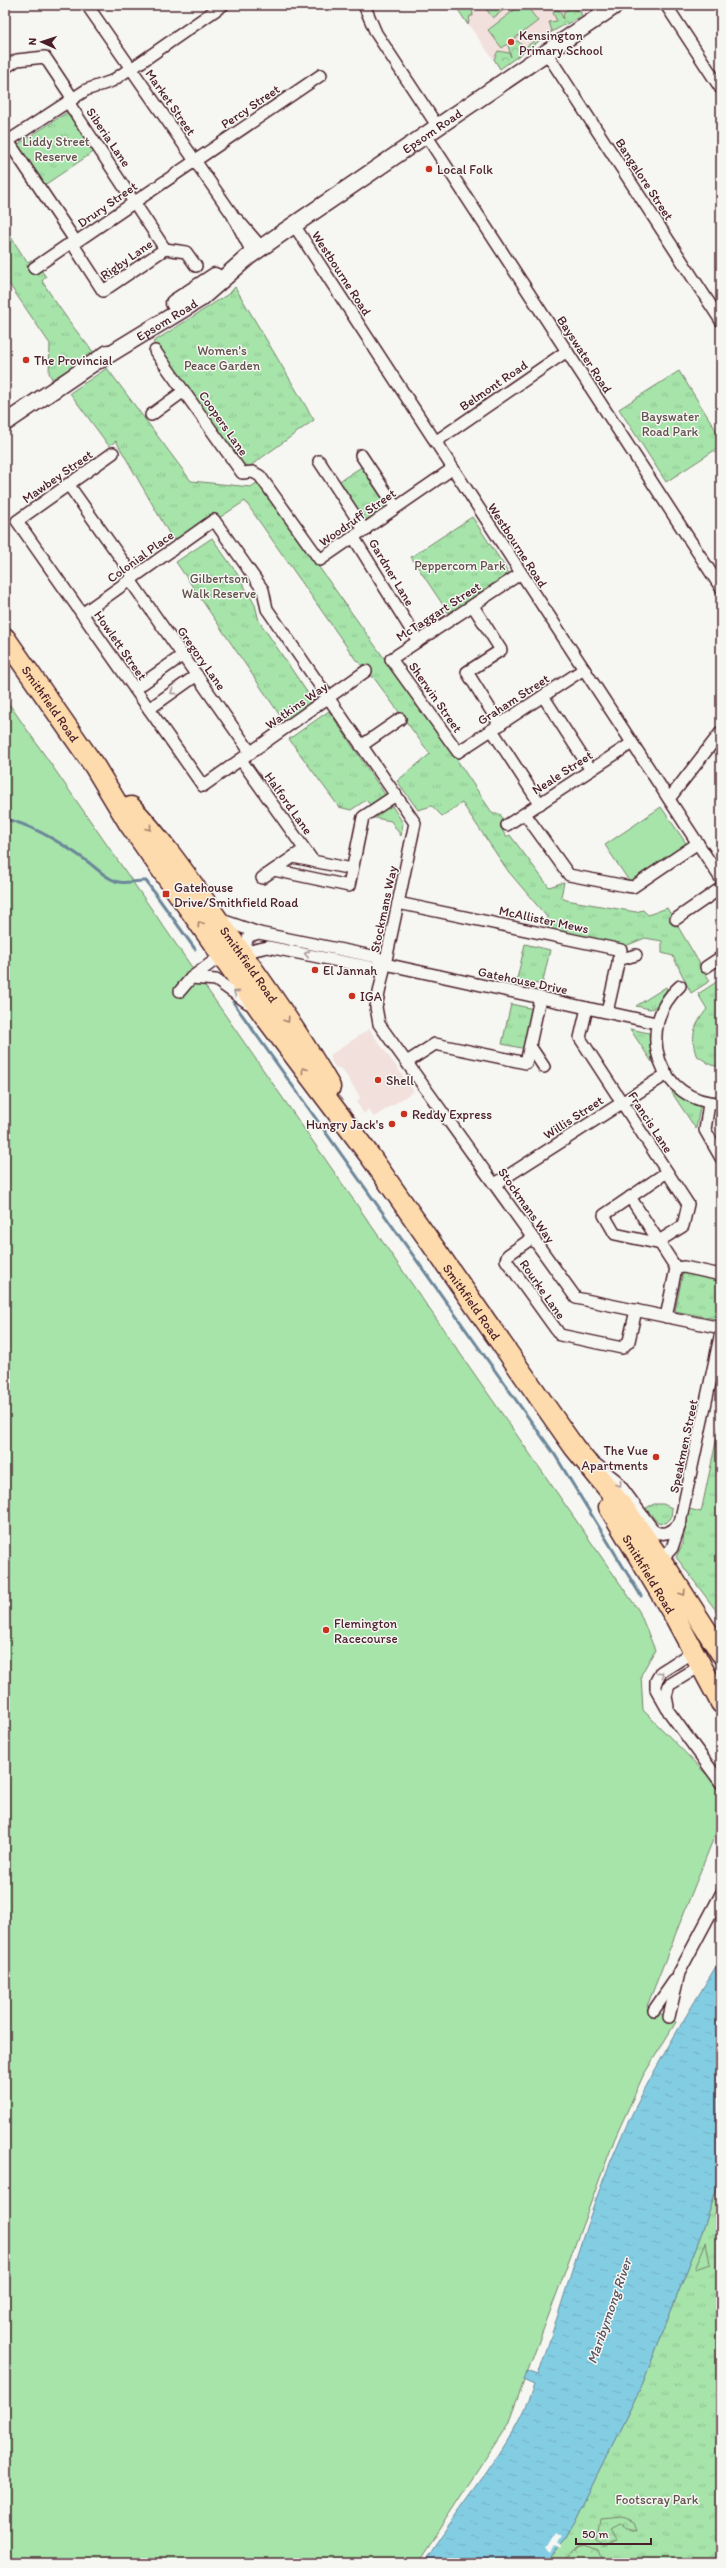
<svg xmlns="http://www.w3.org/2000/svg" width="726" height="2568" font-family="Itim,sans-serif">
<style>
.built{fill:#f2e0dc}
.grass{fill:url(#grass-tufts);stroke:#78826a}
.forest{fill:url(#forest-crowns);stroke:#78826a}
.garden{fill:#a6e4aa;stroke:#78826a}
.water{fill:url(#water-ripples);stroke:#6c8799}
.pier{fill:#f6f6f2}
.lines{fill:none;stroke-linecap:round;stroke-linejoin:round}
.stream{stroke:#6c8799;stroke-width:3}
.street-casing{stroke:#4a1f2b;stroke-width:14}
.secondary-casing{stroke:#4a1f2b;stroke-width:19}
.highway-casing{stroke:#4a1f2b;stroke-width:23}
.street{stroke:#f6f6f2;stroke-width:11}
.secondary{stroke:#f6f6f2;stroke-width:16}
.highway{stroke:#fedbac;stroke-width:20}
.oneway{stroke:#a99598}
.oneway2{stroke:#a47d6c}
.poi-dot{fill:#c8321e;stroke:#f6f6f2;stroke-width:1.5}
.labels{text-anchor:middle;stroke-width:3;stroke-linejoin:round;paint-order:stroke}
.poi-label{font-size:13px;fill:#4a1f2b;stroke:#f6f6f2;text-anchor:start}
.street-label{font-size:13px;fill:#4a1f2b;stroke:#f6f6f2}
.park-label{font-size:13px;fill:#61504b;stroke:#f6f6f2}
.water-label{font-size:14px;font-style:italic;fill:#5b5362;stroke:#f6f6f2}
</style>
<defs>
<pattern id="grass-tufts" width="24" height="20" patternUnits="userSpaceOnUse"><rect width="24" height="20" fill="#a6e4aa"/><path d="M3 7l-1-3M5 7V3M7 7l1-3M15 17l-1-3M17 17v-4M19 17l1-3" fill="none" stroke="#90c392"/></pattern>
<pattern id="forest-crowns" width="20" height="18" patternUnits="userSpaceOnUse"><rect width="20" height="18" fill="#a6e4aa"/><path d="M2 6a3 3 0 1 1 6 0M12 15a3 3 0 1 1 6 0" fill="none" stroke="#90c392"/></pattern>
<pattern id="water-ripples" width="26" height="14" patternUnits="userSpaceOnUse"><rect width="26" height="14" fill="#83cde3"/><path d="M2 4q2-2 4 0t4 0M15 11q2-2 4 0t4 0" fill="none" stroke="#73b0c3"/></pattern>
</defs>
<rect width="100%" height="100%" fill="#f6f6f2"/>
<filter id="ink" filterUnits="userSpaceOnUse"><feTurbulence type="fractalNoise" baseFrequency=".025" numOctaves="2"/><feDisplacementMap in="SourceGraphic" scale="8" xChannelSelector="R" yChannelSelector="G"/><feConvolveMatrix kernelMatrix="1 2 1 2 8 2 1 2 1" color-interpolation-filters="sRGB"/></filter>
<g filter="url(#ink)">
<g class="built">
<path d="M455 5H594L500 69Z"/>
<path d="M369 1029 414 1091 374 1117 368 1109 364 1114 357 1103 360 1097 342 1069 335 1067 329 1056Z"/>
</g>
<g class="grass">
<path d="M69 111 95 151 43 186 17 145Z"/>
<path d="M5 228 27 262 34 260 46 277 42 281C59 308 76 332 96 355L52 379 49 373 50 344 5 278Z"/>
<path d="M235 287 314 420 246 469 153 342 230 293Z"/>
<path d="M107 368 191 481 251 487 258 482 457 760 493 814H500L504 821 500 826 506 837 510 835 549 887 564 882 561 897 566 900 636 912 643 910 648 915 667 908 710 981 691 993 673 956 662 953V941L645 938 623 947 545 931 547 917 508 871 462 803 442 816 432 806 418 810 397 781 430 754 374 678 356 660 245 501 219 518 214 513 174 542 116 441 109 446 70 393Z"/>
<path d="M679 371 721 438V446L666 482 619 409Z"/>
<path d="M363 466 389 505 365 521 338 482Z"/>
<path d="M472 517 509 573 449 614 411 557Z"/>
<path d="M212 538 238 575 255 605 259 621 309 695 310 704 285 723 176 562Z"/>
<path d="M329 711 386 796 371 806 366 800 351 810 339 807 289 739Z"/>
<path d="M390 803 403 823 401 836 391 821 370 817Z"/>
<path d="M525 944 550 950 542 985 517 979Z"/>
<path d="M721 979V1067L711 1065 696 1055C690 1035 695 1024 707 1009L698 994Z"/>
<path d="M666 987 667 989 656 1007 650 1009 636 1006Z"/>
<path d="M511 1004 534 1009 526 1049 502 1044Z"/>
<path d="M630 1029 649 1033 652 1062Z"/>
<path d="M673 1091 700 1107 696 1129 672 1093Z"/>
<path d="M683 1272 721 1280 716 1319 675 1311Z"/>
<path d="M721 1418V1617L676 1557 682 1545 689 1509 701 1512Z"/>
<path d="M654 1504H663L672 1508 671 1518 666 1523 657 1522 646 1508Z"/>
<path d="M721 2177V2563H546L565 2540 642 2385 704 2227Z"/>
</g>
<g class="forest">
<path d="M455 5H472L473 16H470L468 25Z"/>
<path d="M570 8 580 11 582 16 553 31 500 69 494 59 498 51 509 53 511 57 508 45 511 42 518 41 524 48 537 39 539 40 552 31 549 22 557 21 553 13 555 10 560 11 563 19 564 12Z"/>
<path d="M622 2517 634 2522 637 2530 627 2528 620 2524 611 2529 618 2539 605 2545 598 2540 601 2519Z"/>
<path d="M586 2545 599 2550 604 2563H561L579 2547Z"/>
</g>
<g class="garden">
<path d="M483 5H510L493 18Z"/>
<path d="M521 5H526L538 21 502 48 488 30Z"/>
<path d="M5 698 639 1611 655 1650 641 1675 643 1710 718 1786 721 1799 718 1827 647 2006 676 2022 643 2076 615 2138 508 2424 417 2563H5Z"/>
<path d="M661 807 688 846 635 883 629 881 605 845Z"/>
<path d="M706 2242 710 2264 695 2269Z"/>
</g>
<path class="water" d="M721 1958V2177L704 2227 642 2385 565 2540 546 2563H423C460 2503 510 2452 534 2385L523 2380 527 2371 538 2375C566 2295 587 2212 622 2135 650 2074 686 2016 721 1958Z"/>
<path class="pier" d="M555 2534 561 2538 557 2544 561 2547 560 2549 555 2546 551 2553 546 2549Z"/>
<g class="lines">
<g class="stream">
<path d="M5 819C33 825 60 842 84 859 93 865 101 874 111 879 122 886 134 880 146 881L195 949"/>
<path d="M233 1002 555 1455 641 1596"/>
</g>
<g class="street-casing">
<g id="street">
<path d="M87 5 232 214 253 254"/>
<path d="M364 5 376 33 438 127"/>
<path d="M666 5 721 89"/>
<path d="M546 52 721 321"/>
<path d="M5 68 17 60 45 57 73 99"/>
<path d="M131 69 223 5"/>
<path d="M68 102 165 249"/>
<path d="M426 135 721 588"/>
<path d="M8 141 76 242"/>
<path d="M5 143 86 90 112 81 131 68"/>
<path d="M238 220 262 248"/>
<path d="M294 225 721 879"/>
<path d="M72 243 103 291 165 249"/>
<path d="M165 249 186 252 196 266"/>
<path d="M34 268 66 246 79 240 321 75"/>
<path d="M155 351 242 473 253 472 260 476 320 560 452 469"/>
<path d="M151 415 184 391"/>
<path d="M435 442 567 351"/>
<path d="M113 453 17 521 203 786 366 671"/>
<path d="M361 455 395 506"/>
<path d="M319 461 365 531"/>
<path d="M68 484 134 577"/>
<path d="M354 538 418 641"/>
<path d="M520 574 391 659 458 752 584 669"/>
<path d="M130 580 251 753"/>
<path d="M473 606 501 650 467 672 500 725"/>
<path d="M82 614 214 520 263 590 267 609 415 823 376 1007 379 1024 576 1298 721 1328"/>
<path d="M135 689 183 655"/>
<path d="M543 696 591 770"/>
<path d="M149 709 197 675"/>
<path d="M492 730 540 804"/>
<path d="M361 746 400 719"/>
<path d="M241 760 313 861"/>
<path d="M669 799 721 732"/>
<path d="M525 814 569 875 626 886 633 887 698 843"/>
<path d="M507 825 632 743"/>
<path d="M293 857 352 869"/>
<path d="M274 870 349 886 363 817 396 795"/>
<path d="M262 878 299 853"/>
<path d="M398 903 621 950 607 1012"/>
<path d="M219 919 259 933"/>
<path d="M676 919 721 888"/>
<path d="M618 960 636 955"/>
<path d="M385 964 374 968 268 947 241 953 249 936 259 933 377 957 385 964 656 1023"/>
<path d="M706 967 721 957"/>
<path d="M191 978 216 980 248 1003"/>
<path d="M680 986C633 1028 659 1103 721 1103"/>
<path d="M180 991 191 978 222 955"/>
<path d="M587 1008 580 1038 688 1204 683 1226 659 1241"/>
<path d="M530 1046 544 1067"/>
<path d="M407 1062 435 1044 526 1063 540 998"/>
<path d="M709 1103 705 1130 721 1158"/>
<path d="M495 1184 667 1074"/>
<path d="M630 1197 676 1268"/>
<path d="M532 1238 508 1255 506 1260 560 1335 622 1348 629 1341 636 1310"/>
<path d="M661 1244 615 1234 604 1215 667 1172"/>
<path d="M666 1317 676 1268 684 1267 721 1275"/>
<path d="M593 1462 616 1480 654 1531C665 1537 674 1531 681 1521"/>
<path d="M661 1560 672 1548 679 1527 721 1332"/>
<path d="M694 1651 661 1672 656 1681V1689L669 1712 721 1783"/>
<path d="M668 1707 666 1696 669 1685 702 1665"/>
<path d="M654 2010 674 1981"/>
<path d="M669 2017 679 1973 721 1894"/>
</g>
</g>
<g class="secondary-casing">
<g id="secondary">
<path d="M174 303 215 276"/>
<path id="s1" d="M100 360 200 299 248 257 282 233 616 5"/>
<path d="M5 423 108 353"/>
</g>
</g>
<g class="highway-casing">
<g id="highway">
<path id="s2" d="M5 638 95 767 130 825 266 1018 370 1156 574 1447 626 1511 669 1572 721 1653"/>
<path id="s3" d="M131 807C166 844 195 888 225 930 261 981 299 1033 330 1087"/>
<path id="s4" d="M609 1507 675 1617 721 1703"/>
</g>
</g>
<use href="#street" class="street"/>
<use href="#secondary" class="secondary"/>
<use href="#highway" class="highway"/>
</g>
<defs><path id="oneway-chevron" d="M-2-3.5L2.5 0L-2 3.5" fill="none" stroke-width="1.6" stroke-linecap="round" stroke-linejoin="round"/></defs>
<g class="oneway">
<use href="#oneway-chevron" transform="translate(173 692) rotate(144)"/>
<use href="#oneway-chevron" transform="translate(307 954) rotate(-169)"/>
<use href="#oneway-chevron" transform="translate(236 993) rotate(-143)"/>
<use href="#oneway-chevron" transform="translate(619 1484) rotate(52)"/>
<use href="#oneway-chevron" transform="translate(661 1674) rotate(-53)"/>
</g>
<g class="oneway2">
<use href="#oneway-chevron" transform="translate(149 828) rotate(52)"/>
<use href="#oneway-chevron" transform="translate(200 924) rotate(-125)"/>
<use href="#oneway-chevron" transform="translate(287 1020) rotate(56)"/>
<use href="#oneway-chevron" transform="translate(304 1070) rotate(-127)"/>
<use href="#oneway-chevron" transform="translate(683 1593) rotate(57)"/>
</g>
</g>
<g class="poi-dot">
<circle cx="511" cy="42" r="4"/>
<circle cx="429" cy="169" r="4"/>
<circle cx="26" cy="360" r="4"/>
<rect x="162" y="890" width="8" height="8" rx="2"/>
<circle cx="315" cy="970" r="4"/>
<circle cx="352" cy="996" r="4"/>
<circle cx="378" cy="1080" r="4"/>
<circle cx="404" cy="1114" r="4"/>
<circle cx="392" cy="1124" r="4"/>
<circle cx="656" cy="1457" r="4"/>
<circle cx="326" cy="1630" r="4"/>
</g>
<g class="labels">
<g class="poi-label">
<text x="519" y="40">Kensington<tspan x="519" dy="15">Primary School</tspan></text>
<text x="437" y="174">Local Folk</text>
<text x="34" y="365">The Provincial</text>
<text x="174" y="892">Gatehouse<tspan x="174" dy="15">Drive/Smithfield Road</tspan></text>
<text x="323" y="975">El Jannah</text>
<text x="360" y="1001">IGA</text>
<text x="386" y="1085">Shell</text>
<text x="412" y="1119">Reddy Express</text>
<text x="384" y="1129" text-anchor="end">Hungry Jack's</text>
<text x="648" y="1455" text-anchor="end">The Vue<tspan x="648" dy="15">Apartments</tspan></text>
<text x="334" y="1628">Flemington<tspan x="334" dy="15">Racecourse</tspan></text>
</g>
<g class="street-label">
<text transform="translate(171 102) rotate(55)" y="5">Market Street</text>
<text transform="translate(250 106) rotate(-34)" y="5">Percy Street</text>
<text dy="5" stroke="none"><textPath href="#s1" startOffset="404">Epsom Road</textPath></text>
<text transform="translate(109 137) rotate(56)" y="5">Siberia Lane</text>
<text transform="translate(645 179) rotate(57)" y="5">Bangalore Street</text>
<text transform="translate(107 204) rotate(-35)" y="5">Drury Street</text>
<text transform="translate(126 259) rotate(-35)" y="5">Rigby Lane</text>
<text transform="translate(342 273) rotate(57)" y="5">Westbourne Road</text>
<text dy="5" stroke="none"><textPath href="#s1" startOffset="78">Epsom Road</textPath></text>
<text transform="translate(585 354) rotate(57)" y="5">Bayswater Road</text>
<text transform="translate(493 385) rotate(-34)" y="5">Belmont Road</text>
<text transform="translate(224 423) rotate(55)" y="5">Coopers Lane</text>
<text transform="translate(57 476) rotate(-35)" y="5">Mawbey Street</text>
<text transform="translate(357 517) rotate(-35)" y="5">Woodruff Street</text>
<text transform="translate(518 545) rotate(57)" y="5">Westbourne Road</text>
<text transform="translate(140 556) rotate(-36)" y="5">Colonial Place</text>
<text transform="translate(392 572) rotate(59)" y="5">Gardner Lane</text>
<text transform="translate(438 611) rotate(-33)" y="5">McTaggart Street</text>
<text transform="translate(121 645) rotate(55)" y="5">Howlett Street</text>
<text transform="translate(202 658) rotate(55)" y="5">Gregory Lane</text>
<text transform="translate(436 697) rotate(55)" y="5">Sherwin Street</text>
<text transform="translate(513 699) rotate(-33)" y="5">Graham Street</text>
<text dy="5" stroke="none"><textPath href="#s2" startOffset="80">Smithfield Road</textPath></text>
<text transform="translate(296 705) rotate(-35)" y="5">Watkins Way</text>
<text transform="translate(562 772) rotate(-33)" y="5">Neale Street</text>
<text transform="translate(289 803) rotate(55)" y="5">Halford Lane</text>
<text transform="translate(383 909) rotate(-78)" y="5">Stockmans Way</text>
<text transform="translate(544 919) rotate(12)" y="5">McAllister Mews</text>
<text dy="5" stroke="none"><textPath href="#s3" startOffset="197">Smithfield Road</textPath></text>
<text transform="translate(523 980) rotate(12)" y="5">Gatehouse Drive</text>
<text transform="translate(573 1117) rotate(-33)" y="5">Willis Street</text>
<text transform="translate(651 1122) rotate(57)" y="5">Francis Lane</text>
<text transform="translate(527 1205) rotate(55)" y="5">Stockmans Way</text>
<text transform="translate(543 1289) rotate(55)" y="5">Rourke Lane</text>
<text dy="5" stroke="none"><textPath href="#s2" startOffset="812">Smithfield Road</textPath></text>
<text transform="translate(683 1446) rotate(-78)" y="5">Speakmen Street</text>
<text dy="5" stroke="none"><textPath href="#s4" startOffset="78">Smithfield Road</textPath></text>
</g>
<g class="park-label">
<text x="56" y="146">Liddy Street<tspan x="56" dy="15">Reserve</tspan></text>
<text x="222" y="355">Women's<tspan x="222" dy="15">Peace Garden</tspan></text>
<text x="670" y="421">Bayswater<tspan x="670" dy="15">Road Park</tspan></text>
<text x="460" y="570">Peppercorn Park</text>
<text x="219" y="583">Gilbertson<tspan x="219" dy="15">Walk Reserve</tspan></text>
<text x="657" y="2504">Footscray Park</text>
</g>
<g class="water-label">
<text transform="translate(609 2311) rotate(-71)" y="5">Maribyrnong River</text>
</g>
</g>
<rect width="726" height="2568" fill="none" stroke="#f6f6f2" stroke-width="20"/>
<rect x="10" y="10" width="706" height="2548" fill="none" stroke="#4a1f2b" stroke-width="1.5" filter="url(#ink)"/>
<g transform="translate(42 42) rotate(273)" stroke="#f6f6f2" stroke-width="3" paint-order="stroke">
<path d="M0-3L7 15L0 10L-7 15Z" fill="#4a1f2b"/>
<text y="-6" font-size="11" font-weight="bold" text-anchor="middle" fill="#4a1f2b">N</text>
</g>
<path d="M576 2538v6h75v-6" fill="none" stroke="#4a1f2b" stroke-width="2"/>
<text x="582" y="2538" font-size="12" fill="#4a1f2b" stroke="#f6f6f2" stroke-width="3" paint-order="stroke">50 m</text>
</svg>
